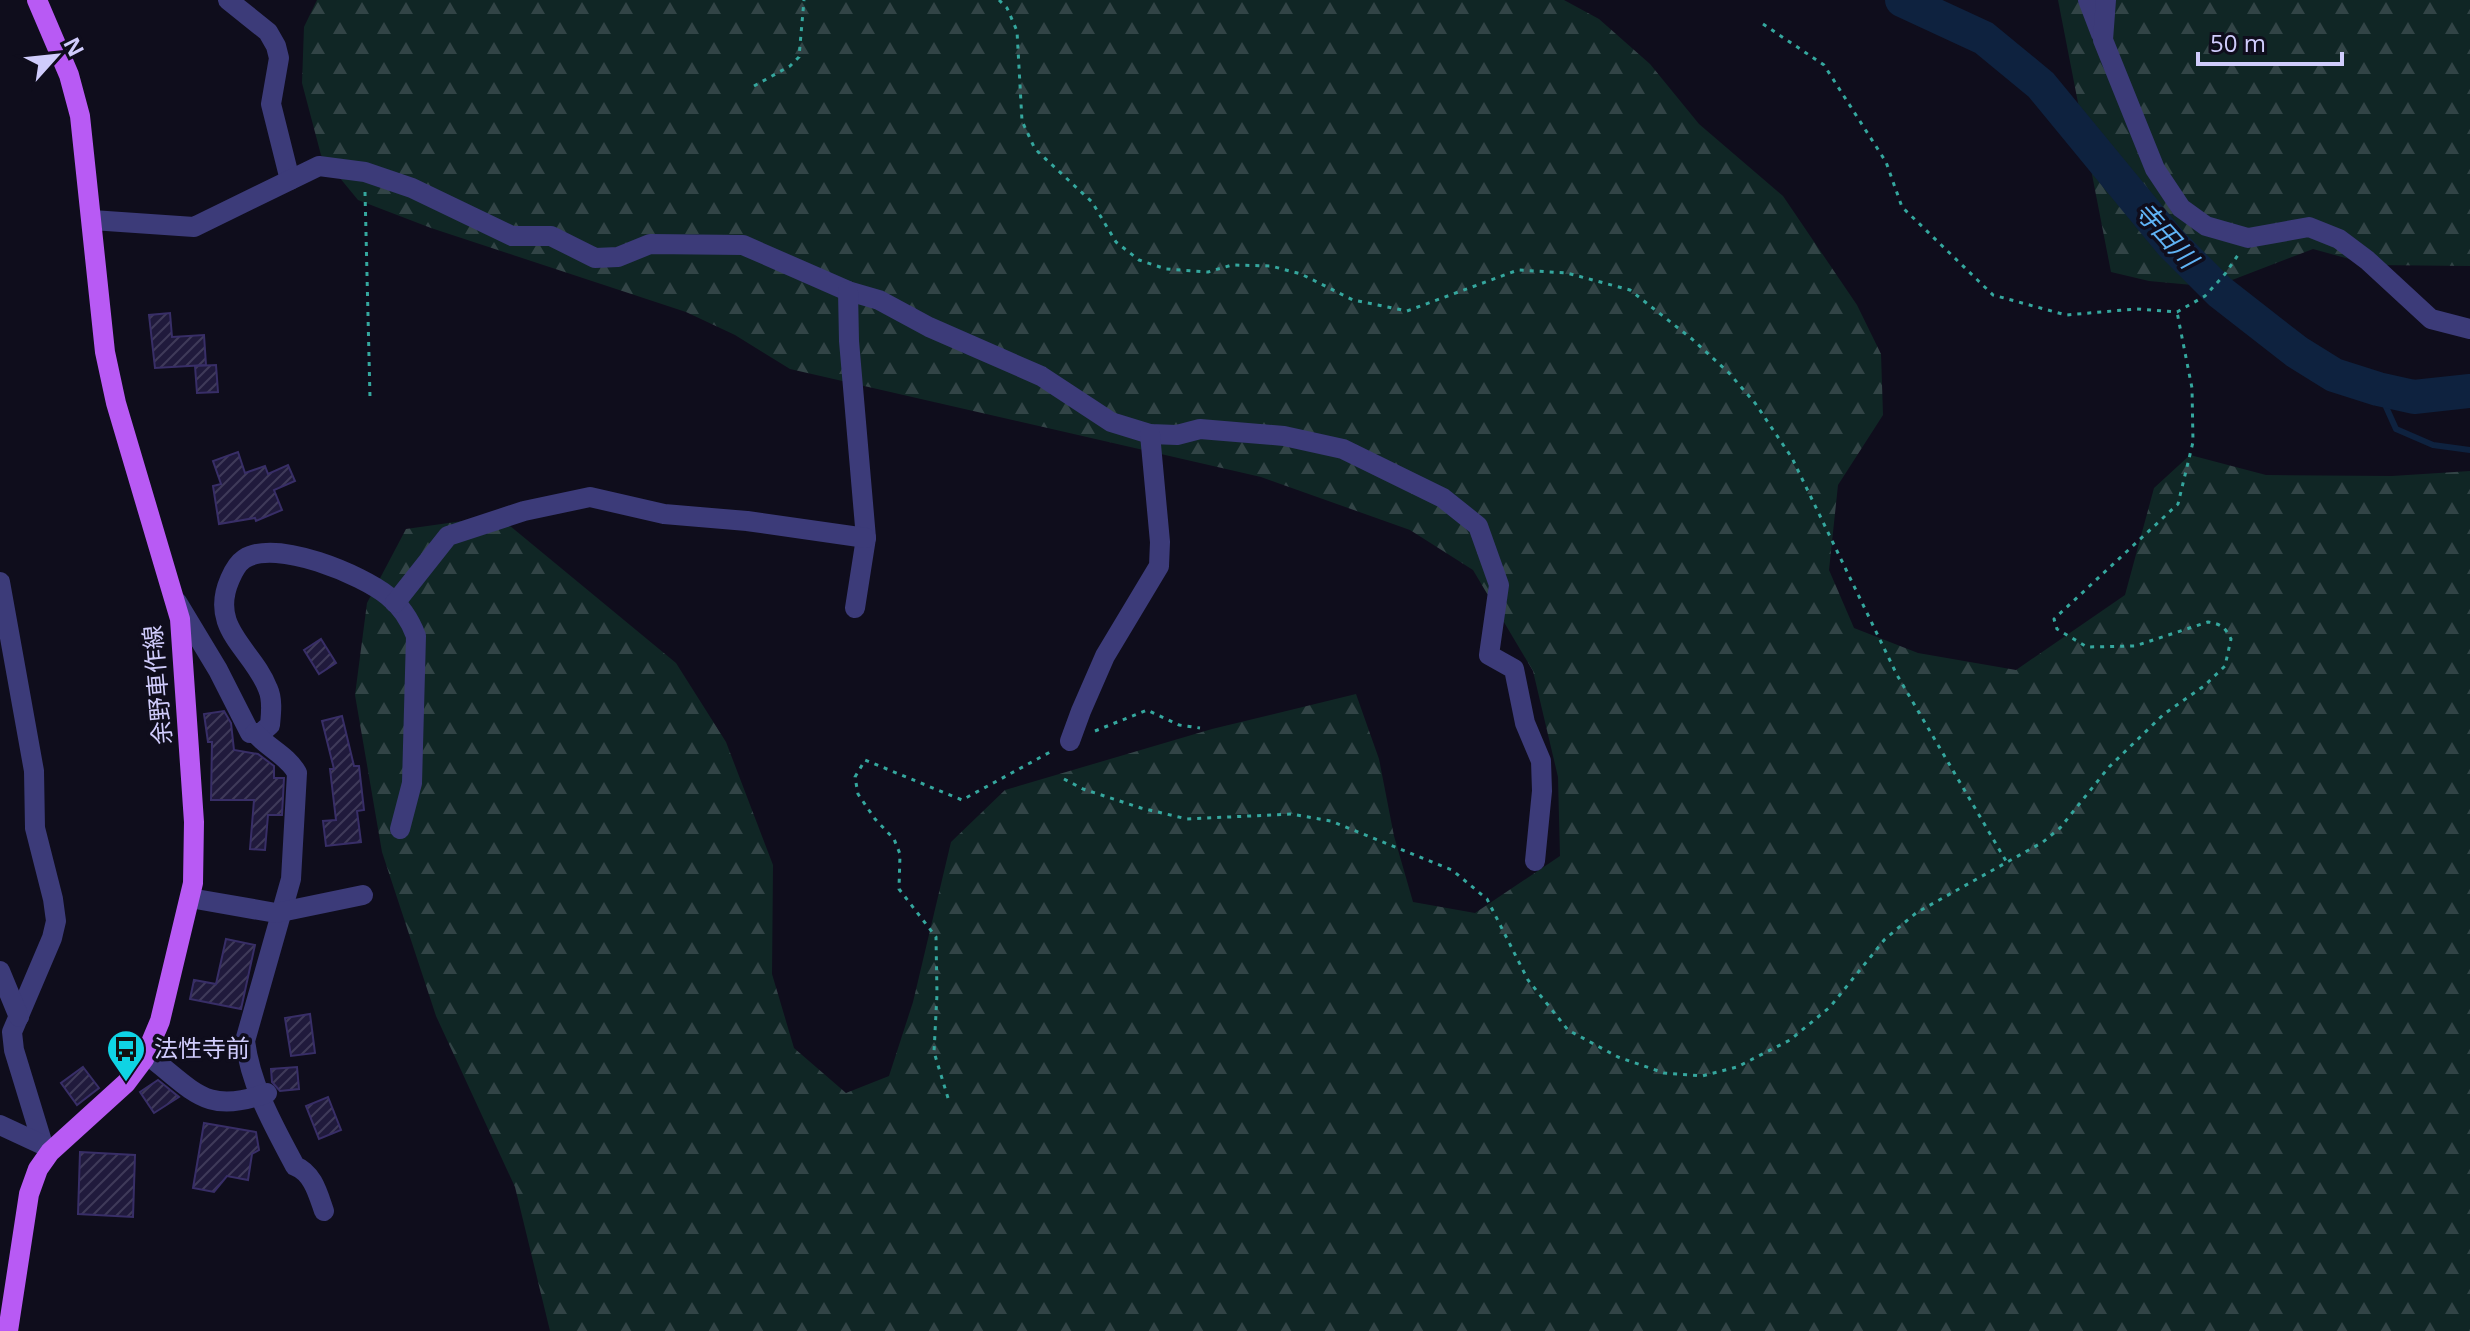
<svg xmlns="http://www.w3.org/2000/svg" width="2470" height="1331" font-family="'Open Sans','Noto Sans JP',sans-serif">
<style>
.forest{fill:url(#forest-firs)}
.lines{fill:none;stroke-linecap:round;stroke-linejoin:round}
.stream{stroke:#0e223f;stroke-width:6}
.river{stroke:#0e223f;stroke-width:34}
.building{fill:url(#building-hatch);stroke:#382e67;stroke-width:2}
.path{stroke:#35a79e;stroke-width:3;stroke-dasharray:4 6;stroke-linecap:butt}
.minor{stroke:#3c3b79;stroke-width:20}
.major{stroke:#b85af4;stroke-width:20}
.labels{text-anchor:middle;stroke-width:7;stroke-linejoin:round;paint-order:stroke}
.street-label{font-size:24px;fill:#d0ccfc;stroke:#0f0d1c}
.poi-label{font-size:24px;fill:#d0ccfc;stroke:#0f0d1c;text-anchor:start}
.water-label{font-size:26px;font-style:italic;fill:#60b3f5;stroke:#0f0d1c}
</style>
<defs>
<pattern id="forest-firs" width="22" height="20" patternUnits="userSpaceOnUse" patternTransform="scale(2)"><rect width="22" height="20" fill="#102625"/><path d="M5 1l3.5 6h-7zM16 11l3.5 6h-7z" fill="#324446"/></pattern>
<pattern id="building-hatch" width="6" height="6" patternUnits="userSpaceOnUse" patternTransform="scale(2)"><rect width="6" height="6" fill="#201a3c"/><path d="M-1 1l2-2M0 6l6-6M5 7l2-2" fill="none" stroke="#3f3a59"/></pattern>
</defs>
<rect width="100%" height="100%" fill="#0f0d1c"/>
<g class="forest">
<path d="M317 0H1564L1599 19 1650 64 1699 124 1783 196 1857 305 1881 354 1883 415 1838 485 1829 570 1854 628 1918 653 2016 670 2125 595 2154 488 2190 455 2266 475 2392 476 2470 471V1331H550L515 1187 436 1016 382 852 355 695 367 603 406 529 498 516 676 663 726 742 773 865 772 974 794 1048 846 1093 889 1076 913 1002 951 842 1005 790 1212 729 1356 694 1379 759 1394 836 1413 902 1475 913 1560 856 1558 777 1533 671 1473 570 1410 530 1261 477 790 369 735 335 686 312 431 228 358 200 321 155 302 83 304 27Z"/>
<path d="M2058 0H2470V266L2371 265 2313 249 2214 287 2149 281 2111 272Z"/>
</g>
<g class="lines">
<path class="stream" d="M2378 389 2396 429 2433 445 2470 450"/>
<path class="river" d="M1902 0 1984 38 2041 85 2171 243 2220 292 2297 352 2334 375 2378 389 2414 397 2470 391"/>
</g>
<g class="building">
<path d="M170 313 172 337 204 335 206 365 155 368 149 315Z"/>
<path d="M216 365 218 392 197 393 195 366Z"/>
<path d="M238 452 245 473 265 466 268 474 288 465 295 481 274 490 282 510 256 521 255 518 219 524 213 486 221 484 213 461Z"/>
<path d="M321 639 336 663 319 674 304 650Z"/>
<path d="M224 711 231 723 234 750 258 754 274 766V778H284L282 815H268L265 850 250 849 254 800H211L212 742H208L204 714Z"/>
<path d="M342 716 354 766H359L364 810 357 811 361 842 326 846 323 821 336 820 330 769H334L322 721Z"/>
<path d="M226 939 255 945 241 1009 190 999 194 980 216 984Z"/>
<path d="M310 1014 315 1053 291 1056 285 1018Z"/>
<path d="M83 1067 99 1088 77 1105 61 1083Z"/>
<path d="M297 1067 299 1089 280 1091 272 1082 271 1069Z"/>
<path d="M158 1080 179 1097 154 1113 140 1092Z"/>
<path d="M328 1097 341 1130 319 1139 306 1106Z"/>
<path d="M204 1123 256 1132 259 1150 252 1154 248 1180 227 1176 214 1192 193 1188Z"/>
<path d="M80 1152 135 1155 133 1217 78 1214Z"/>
</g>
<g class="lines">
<g class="path">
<path d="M999 0 1007 8 1017 31 1022 121 1035 149 1092 202 1116 242 1139 260 1166 269 1208 272 1232 265 1271 266 1301 274 1353 300 1407 311 1518 270 1567 273 1630 290 1692 339 1729 373 1755 403 1792 458 1897 675 2006 861"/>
<path d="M1763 24 1824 65 1886 162 1902 207 1993 295 2066 315 2136 309 2177 312 2205 296 2225 274 2238 255"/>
<path d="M754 86 790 66 799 57 804 0"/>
<path d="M365 192 370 398"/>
<path d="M1095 731 1147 710 1179 725 1200 728"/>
<path d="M1064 779 1083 789 1141 808 1187 819 1291 814 1331 821 1452 870 1487 899 1528 980 1568 1030 1618 1057 1664 1073 1702 1076 1737 1067 1790 1040 1830 1007 1885 939 1916 913 2043 842 2060 828 2109 767 2164 714 2204 686 2225 666 2231 639C2225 627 2221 624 2208 622L2135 646 2087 647 2057 629 2054 619 2178 504 2193 442 2192 388 2177 312"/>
<path d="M948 1098 934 1052 937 994 936 937 899 889 900 854 894 839 875 819 858 794 855 777 865 760 962 800 1052 751"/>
</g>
<g class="minor">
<path d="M228 0 268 32 276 46 279 58 271 104 290 180"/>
<path d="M2088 0 2101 34"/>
<path d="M2106 0 2103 40 2155 169 2181 208 2206 226 2248 238 2309 227 2339 239 2367 260 2431 319 2470 329"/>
<path d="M92 220 194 227 319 166 365 172 412 188 512 236H551L595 258 618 257 650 244 743 245 848 291 879 300 929 327 1041 376 1111 422 1150 434 1177 435 1200 429 1284 436 1343 449 1443 498 1478 526 1499 585 1489 655 1514 669 1525 723 1541 761 1542 791 1535 861"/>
<path d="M848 291 849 341 866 538 855 608"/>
<path d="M0 582 34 771 35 828 53 899 56 921 52 938 12 1032 14 1050 43 1145"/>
<path d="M177 602 218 670 250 733H261L270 725C271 714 273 700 268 689 253 649 208 629 230 579 233 572 238 563 244 559 276 538 362 575 388 596 402 607 410 620 416 636L412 783 400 829"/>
<path d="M395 603 448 536 524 511 590 497 664 514 747 521 866 538"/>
<path d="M255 733C268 748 288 756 297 773L291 879 245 1041C251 1087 274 1126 295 1166 313 1173 318 1194 324 1211"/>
<path d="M1070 741 1081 711 1105 656 1159 566 1160 542 1150 434"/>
<path d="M190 898 276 913 363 895"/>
<path d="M0 971 19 1017"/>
<path d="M146 1054C194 1090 205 1116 267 1093"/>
<path d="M0 1125 43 1145 49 1151"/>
</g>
<path class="major" d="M8 1331 29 1194 38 1169 50 1152 126 1083 144 1059 160 1021 193 883 194 822 180 619 116 403 105 352 80 116 69 75 37 0"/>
</g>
<defs>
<g id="bus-pin" transform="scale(2)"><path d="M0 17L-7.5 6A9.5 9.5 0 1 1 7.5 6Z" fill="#0fd3e4" stroke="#0f0d1c"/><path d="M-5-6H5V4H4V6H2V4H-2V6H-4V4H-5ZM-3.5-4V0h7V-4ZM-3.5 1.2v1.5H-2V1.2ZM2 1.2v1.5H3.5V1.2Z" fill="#111"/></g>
</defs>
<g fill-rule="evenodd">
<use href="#bus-pin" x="126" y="1049"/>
</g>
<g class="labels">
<g class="street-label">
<text transform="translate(158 685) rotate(-95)" y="8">余野車作線</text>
</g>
<g class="poi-label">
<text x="154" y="1057">法性寺前</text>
</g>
<g class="water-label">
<text transform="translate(2166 235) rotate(48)" y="9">寺田川</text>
</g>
</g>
<g transform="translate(56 56) rotate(63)" stroke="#0f0d1c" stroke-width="6" paint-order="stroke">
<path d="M0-6L14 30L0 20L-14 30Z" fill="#d0ccfc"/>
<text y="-12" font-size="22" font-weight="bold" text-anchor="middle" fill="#d0ccfc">N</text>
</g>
<path d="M2198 52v12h144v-12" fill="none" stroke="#d0ccfc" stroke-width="4"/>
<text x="2210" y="52" font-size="24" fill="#d0ccfc" stroke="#0f0d1c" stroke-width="6" paint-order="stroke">50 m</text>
</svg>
